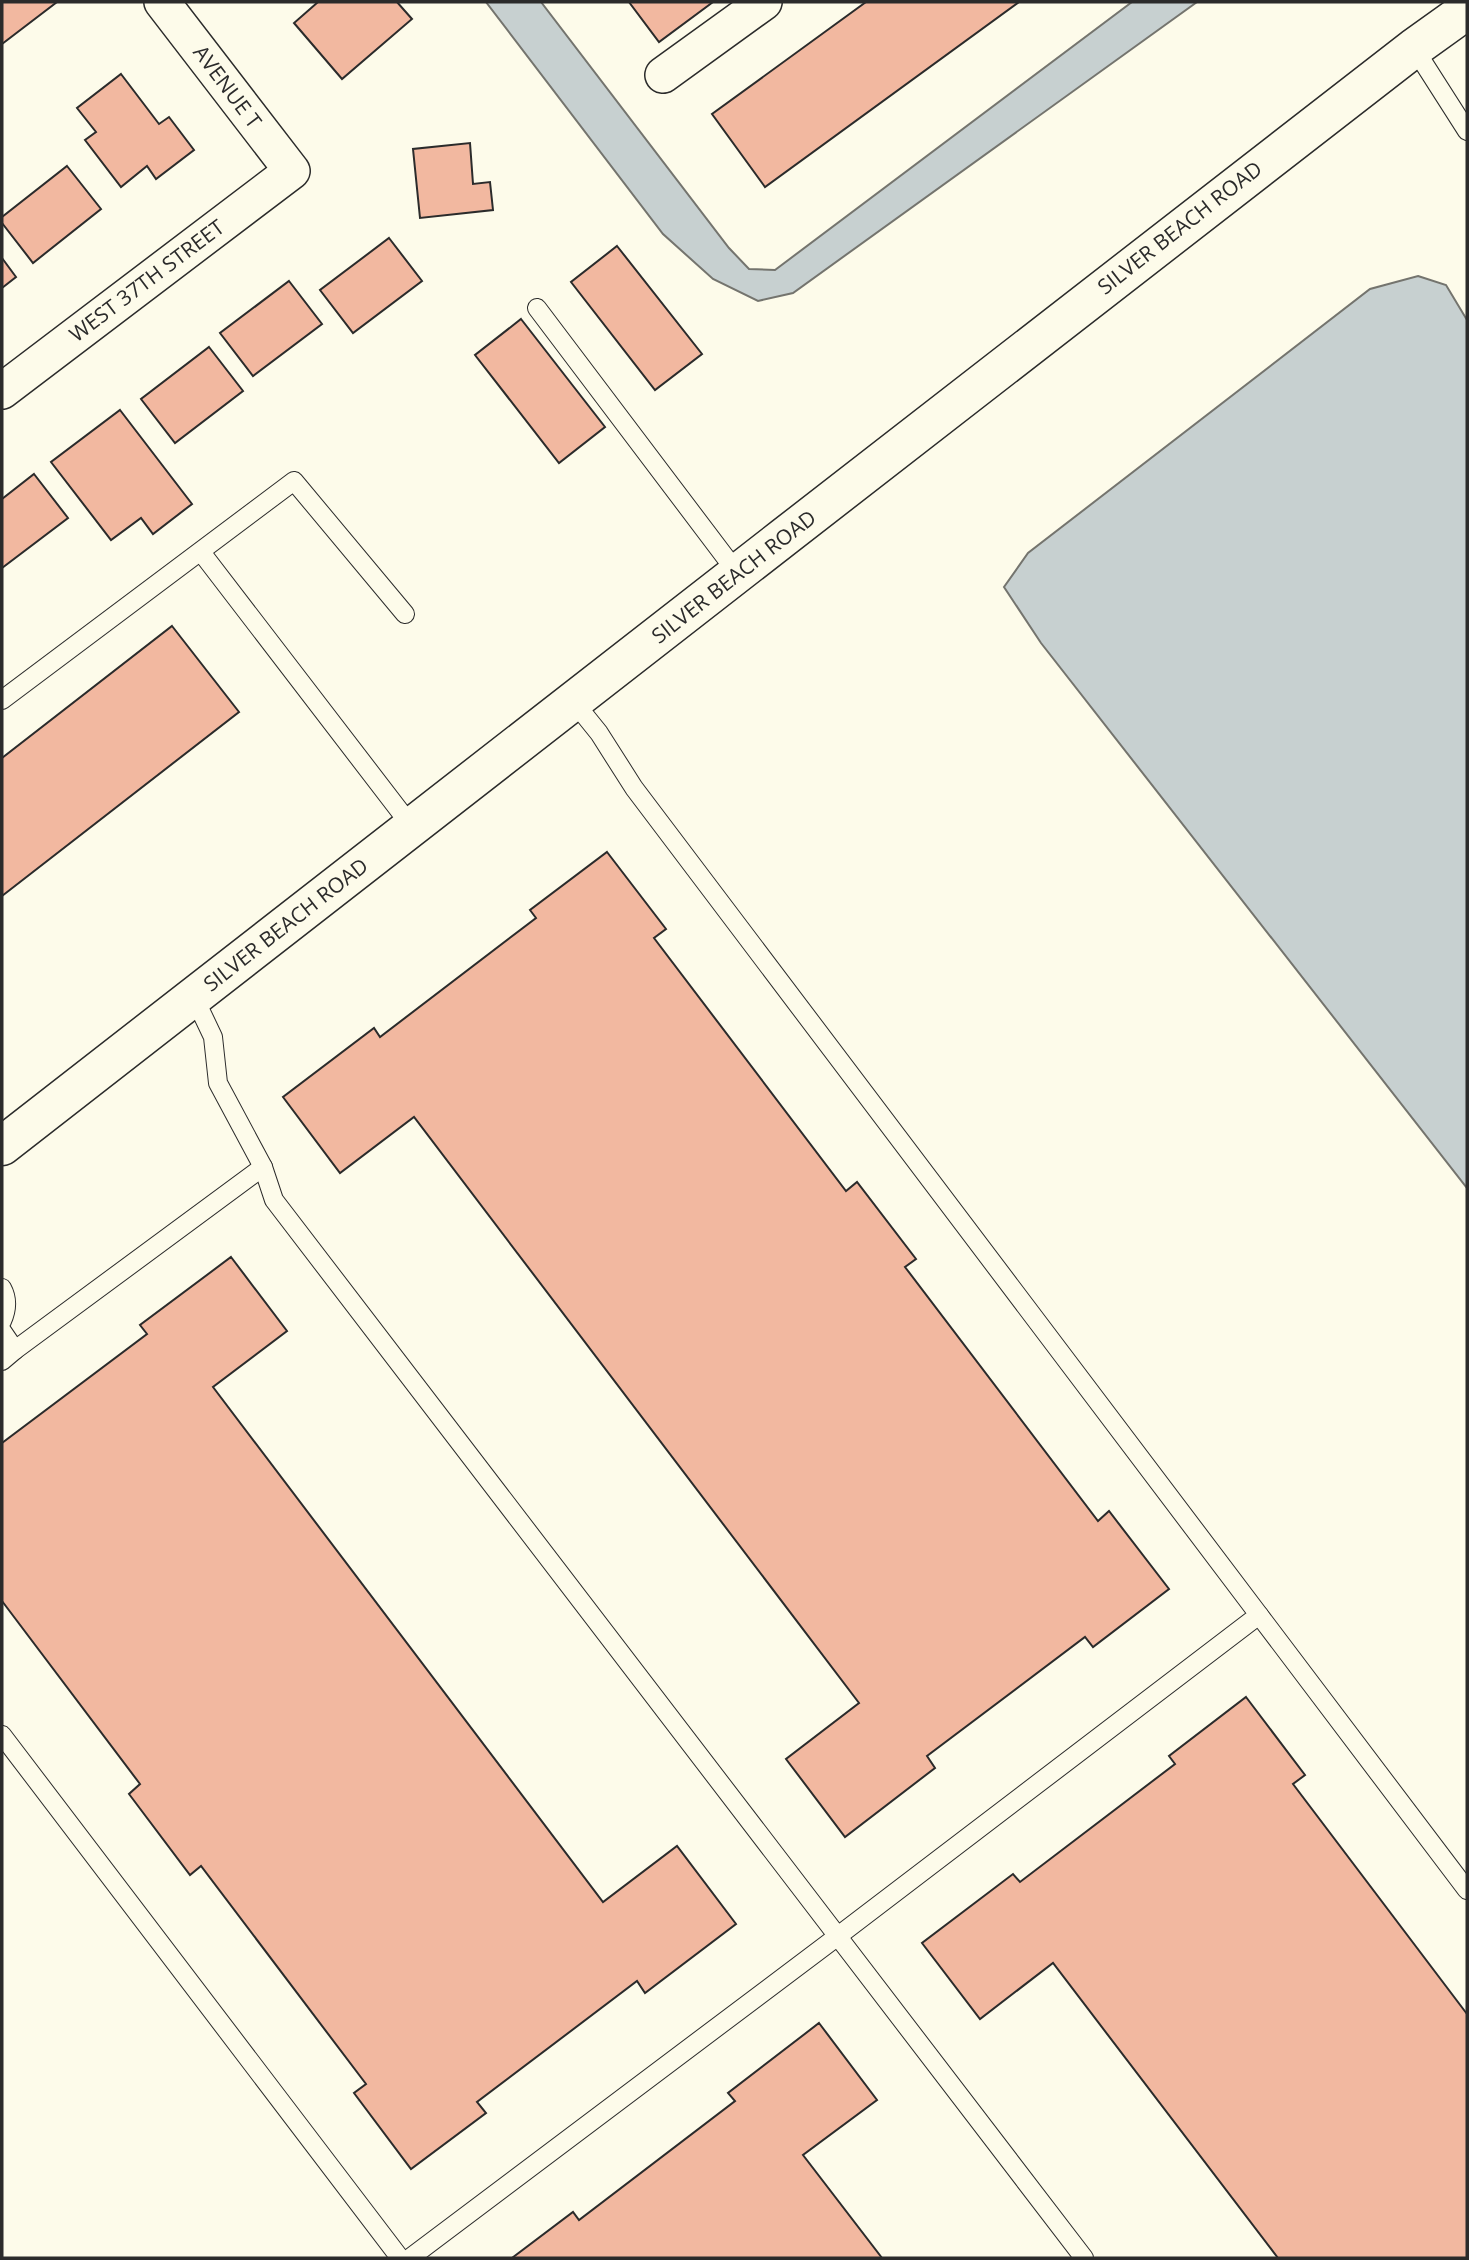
<svg xmlns="http://www.w3.org/2000/svg" width="1469" height="2260" font-family="'Open Sans',sans-serif">
<style>
.water{fill:#c7d0d0;stroke:#74746e;stroke-width:2}
.building{fill:#f2b8a0;stroke:#2b2b2b;stroke-width:2}
.lines{fill:none;stroke-linecap:round;stroke-linejoin:round}
.service-casing{stroke:#2b2b2b;stroke-width:20}
.minor-casing{stroke:#2b2b2b;stroke-width:38}
.tertiary-casing{stroke:#2b2b2b;stroke-width:41}
.service{stroke:#fdfbea;stroke-width:18}
.minor{stroke:#fdfbea;stroke-width:35}
.tertiary{stroke:#fdfbea;stroke-width:38}
.labels{text-anchor:middle;stroke-width:5;stroke-linejoin:round;paint-order:stroke}
.street-label{font-size:21px;fill:#2b2b2b;stroke:#fdfbea}
</style>
<rect width="100%" height="100%" fill="#fdfbea"/>
<g class="water">
<path d="M486 2H541L729 248 749 269 775 270 1132 2H1197L793 293 758 301 713 279 663 234Z"/>
<path d="M1418 276 1446 285 1467 320V1188L1041 643 1004 587 1028 553 1370 289Z"/>
</g>
<g class="building">
<path d="M2 2H57L2 44Z"/>
<path d="M318 2H397L412 19 342 79 294 23Z"/>
<path d="M629 2H713L659 42Z"/>
<path d="M866 2H1019L765 187 712 114Z"/>
<path d="M121 74 159 124 169 117 194 150 156 179 147 166 121 187 85 140 96 132 77 108Z"/>
<path d="M470 143 473 184 490 182 493 210 420 218 413 149Z"/>
<path d="M67 166 101 209 33 263 2 223V217Z"/>
<path d="M389 238 422 281 353 333 320 290Z"/>
<path d="M617 246 702 354 655 390 571 282Z"/>
<path d="M2 258 16 277 2 288Z"/>
<path d="M289 281 322 324 253 376 220 333Z"/>
<path d="M521 319 605 427 559 463 475 355Z"/>
<path d="M209 347 243 391 175 443 141 399Z"/>
<path d="M120 410 192 504 153 534 141 518 111 540 51 462Z"/>
<path d="M34 474 68 518 2 568V499Z"/>
<path d="M172 626 239 712 2 896V758Z"/>
<path d="M607 852 666 929 654 938 846 1191 857 1182 916 1259 905 1267 1098 1521 1109 1511 1169 1589 1093 1647 1085 1637 927 1756 935 1768 845 1837 786 1759 859 1703 414 1117 340 1173 283 1097 374 1028 380 1037 536 918 530 910Z"/>
<path d="M231 1257 287 1331 213 1387 603 1902 677 1846 736 1924 645 1993 637 1981 477 2102 486 2113 411 2169 354 2093 366 2084 201 1866 190 1875 129 1794 140 1784 2 1601V1443L147 1334 140 1325Z"/>
<path d="M1246 1697 1305 1775 1293 1784 1467 2014V2258H1278L1053 1963 980 2019 922 1943 1013 1874 1020 1882 1175 1764 1169 1756Z"/>
<path d="M819 2023 877 2100 803 2155 882 2258H512L573 2212 579 2220 735 2101 728 2093Z"/>
</g>
<g class="lines">
<g class="service-casing">
<g id="service">
<path d="M1414 48 1467 131"/>
<path d="M537 308 738 574"/>
<path d="M201 552 412 827"/>
<path d="M2 700 294 481 405 614"/>
<path d="M194 997 213 1037 218 1083 263 1167 274 1200 1084 2258"/>
<path d="M2 1288C8 1299 7 1310 2 1321"/>
<path d="M2 1331 15 1350 2 1361"/>
<path d="M15 1350 263 1167"/>
<path d="M1259 1615 1467 1890"/>
<path d="M2 1735 400 2258"/>
<path d="M410 2258 838 1936 1259 1615 634 788 599 733 574 702"/>
</g>
</g>
<g class="minor-casing">
<g id="minor">
<path d="M663 75 764 2"/>
<path d="M2 391 292 171 162 2"/>
</g>
</g>
<g class="tertiary-casing">
<path id="tertiary" d="M2 1146C473 781 942 412 1414 48L1467 10"/>
</g>
<use href="#service" class="service"/>
<use href="#minor" class="minor"/>
<use href="#tertiary" class="tertiary"/>
</g>
<g class="labels">
<g class="street-label">
<text transform="translate(227 87) rotate(53)" y="7">AVENUE T</text>
<text transform="translate(1180 228) rotate(-38)" y="7">SILVER BEACH ROAD</text>
<text transform="translate(147 281) rotate(-37)" y="7">WEST 37TH STREET</text>
<text transform="translate(734 577) rotate(-38)" y="7">SILVER BEACH ROAD</text>
<text transform="translate(286 925) rotate(-38)" y="7">SILVER BEACH ROAD</text>
</g>
</g>
<rect width="1469" height="2260" fill="none" stroke="#2b2b2b" stroke-width="7"/>
</svg>
